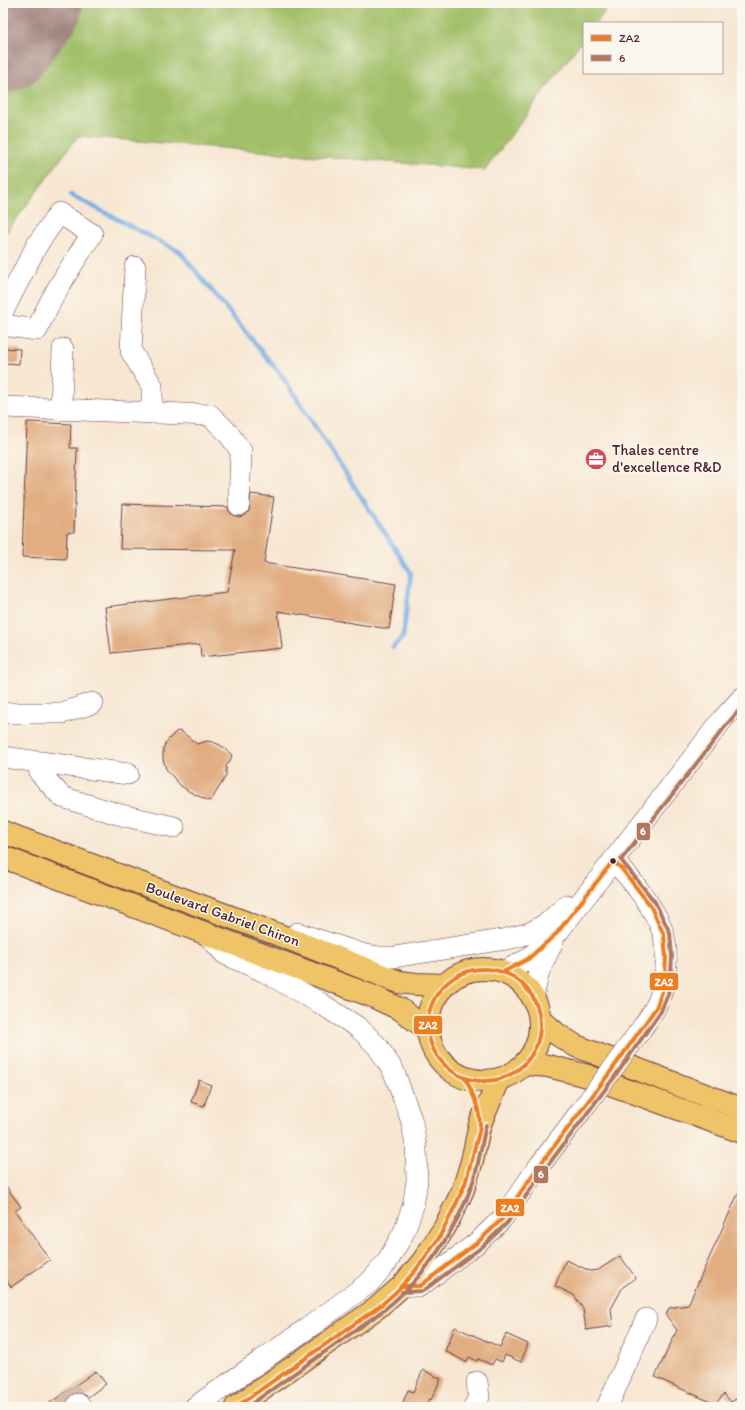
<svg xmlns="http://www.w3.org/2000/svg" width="745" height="1410" font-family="Itim,sans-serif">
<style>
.green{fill:#a0bf67;stroke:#756f49}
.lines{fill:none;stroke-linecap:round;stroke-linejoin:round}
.stream{stroke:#76ade5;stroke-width:4.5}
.runway{stroke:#a0827e;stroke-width:99}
.building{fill:#e1ad81}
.minor-tunnel{stroke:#d4beb0;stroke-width:21;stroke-dasharray:21 10;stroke-linecap:butt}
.minor-casing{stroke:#643d44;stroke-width:22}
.major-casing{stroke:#643d44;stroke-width:24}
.minor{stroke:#fff;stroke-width:21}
.major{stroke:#efc469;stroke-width:22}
.minor-bridge-casing{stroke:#643d44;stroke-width:22;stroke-linecap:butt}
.minor-bridge{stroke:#fff;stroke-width:21}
.bus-1-casing{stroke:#fbf7ec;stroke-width:7}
.bus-2-casing{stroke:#fbf7ec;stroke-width:7}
.bus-1{stroke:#ec7d21;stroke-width:4}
.bus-2{stroke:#b07761;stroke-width:4}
.bus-dot{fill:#4a1f2b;stroke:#fbf7ec;stroke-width:1.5}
.labels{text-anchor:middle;stroke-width:3;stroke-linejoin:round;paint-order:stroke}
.poi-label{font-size:15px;fill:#4a1f2b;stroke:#fbf7ec;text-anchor:start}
.street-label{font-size:15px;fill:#4a1f2b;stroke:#fbf7ec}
.line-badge{stroke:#fbf7ec;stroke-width:1.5}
.badge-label{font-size:11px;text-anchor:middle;font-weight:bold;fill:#fff}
</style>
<rect width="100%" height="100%" fill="#fbf7ec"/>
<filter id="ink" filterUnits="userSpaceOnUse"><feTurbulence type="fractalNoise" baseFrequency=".025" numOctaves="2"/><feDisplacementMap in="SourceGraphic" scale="8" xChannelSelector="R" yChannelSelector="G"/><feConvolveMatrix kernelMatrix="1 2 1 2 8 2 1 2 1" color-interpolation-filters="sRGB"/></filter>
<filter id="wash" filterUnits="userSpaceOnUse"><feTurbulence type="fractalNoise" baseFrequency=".012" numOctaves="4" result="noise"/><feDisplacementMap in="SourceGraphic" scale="16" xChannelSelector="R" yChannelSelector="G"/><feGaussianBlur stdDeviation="0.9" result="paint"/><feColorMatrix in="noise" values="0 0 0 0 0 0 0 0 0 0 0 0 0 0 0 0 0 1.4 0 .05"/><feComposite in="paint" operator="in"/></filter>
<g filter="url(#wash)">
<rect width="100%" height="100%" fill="#f7e6d1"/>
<path class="green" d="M3 3H611L596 23H584V38L485 170 78 136 3 237Z"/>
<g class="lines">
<path class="stream" d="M71 195 180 252 282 376 411 573 403 637 393 647"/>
<path class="runway" d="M3 43 33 3"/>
</g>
<g id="blocks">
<g class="building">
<path d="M3 348 20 349 19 364 3 363Z"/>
<path d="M27 422 71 424 70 448H77L74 532H67L66 559 22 557Z"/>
<path d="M251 494 274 497 264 563 396 584 389 629 278 611 282 648 201 657 200 644 111 653 105 607 227 592 235 550 120 549 122 504 228 507 229 511 232 515 239 517 245 515 249 511Z"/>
<path d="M177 731 182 732 197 744 207 741 213 742 220 745 232 755 230 761 226 766V776L212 799 209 801 205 799 190 792 181 786 166 769 163 759V749L166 742Z"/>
<path d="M199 1080 211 1085 204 1106 191 1102Z"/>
<path d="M3 1182 21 1207 15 1211 50 1260 11 1287 3 1276Z"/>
<path d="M742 1185V1402L736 1399 731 1402 724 1394 715 1404 655 1377 677 1330 666 1315 669 1308 688 1305Z"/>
<path d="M620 1256 636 1278 623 1287 611 1309 613 1326 586 1330 583 1309 574 1295 555 1286 566 1260 590 1271 598 1270Z"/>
<path d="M455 1327 500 1347 506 1334 528 1344 521 1362 505 1355 502 1362 495 1359 492 1365 478 1359 477 1361 469 1357 466 1362 445 1351Z"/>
<path d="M423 1370 441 1379 431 1400 429 1399 426 1407H401L408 1390 413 1392Z"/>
<path d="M96 1371 106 1384 88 1397 81 1393 75 1392 69 1396 66 1401V1407H44Z"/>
</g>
</g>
</g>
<g filter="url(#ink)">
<use href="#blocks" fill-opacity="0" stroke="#643d44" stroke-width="1"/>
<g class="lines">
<path class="minor-tunnel" d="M68 1390 78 1404"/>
<g class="minor-casing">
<g id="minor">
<path d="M135 267 131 351 152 386V413"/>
<path d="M3 311 37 245 59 213 92 234C72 265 51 296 37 330L3 325"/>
<path d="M3 407 210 415 228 433 241 451 239 505"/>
<path d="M61 410 63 349"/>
<path d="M3 713H62L93 703"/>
<path d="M3 757 128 774"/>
<path d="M38 762 40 773 62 797 121 815 174 827"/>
<path d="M613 861C631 877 658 913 664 936 667 951 667 967 664 982 662 991 660 1000 655 1008 651 1016 645 1023 640 1031"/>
<path d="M297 933 365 955 379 957H394L507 939 530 933 549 922 567 905"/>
<path d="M503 972 528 959 557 933 723 719 742 698"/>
<path d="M533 997 539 971 553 941"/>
<path d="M402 1286H420L478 1242 502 1219 537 1169 587 1103"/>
<path d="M78 1404 81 1407"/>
<path d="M195 1407 312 1325 370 1282 387 1262 404 1232 413 1206 417 1181 416 1147 412 1122 405 1102 394 1072 378 1047 359 1028 320 1003 265 972 225 954 206 933"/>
<path d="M474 1407 479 1397 477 1382"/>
<path d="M607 1407 646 1319"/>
</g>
</g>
<g class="major-casing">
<g id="major">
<path d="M3 832 274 933 399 982 416 984 445 985"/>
<path d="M3 857 372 996 400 1009 428 1030"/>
<circle cx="484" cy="1025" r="56"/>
<path d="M540 1019 558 1035 576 1046 742 1109"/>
<path d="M526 1064 548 1066 588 1076 742 1132"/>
<path d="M236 1407 377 1308 402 1286 423 1261 445 1227 463 1190 472 1161 480 1124 499 1080"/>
</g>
</g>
<use href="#minor" class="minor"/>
<use href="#major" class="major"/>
<g class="minor-bridge-casing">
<path id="minor-bridge" d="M587 1103 611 1071 640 1031"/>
</g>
<use href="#minor-bridge" class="minor-bridge"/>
<g class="bus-1-casing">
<g id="bus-1">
<circle cx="484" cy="1025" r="56"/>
<path d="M503 972 528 959 557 933 613 861"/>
<path d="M402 1286H420L478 1242 502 1219 537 1169 611 1071 656 1008 662 992 665 975 666 957 664 935 650 905 621 868 613 861"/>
<path d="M236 1407 380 1306 395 1293 415 1271 439 1238 457 1202 465 1184 479 1132C483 1114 473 1095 466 1079"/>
</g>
</g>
<g class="bus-2-casing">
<g id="bus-2">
<path d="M402 1292 423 1291 482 1247 507 1223 542 1173 616 1075 661 1011 668 994 671 975 672 956 670 933 655 902 621 860 728 723 742 707"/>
<path d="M247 1407 384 1310C425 1277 457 1230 474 1179 479 1161 482 1143 486 1125"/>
</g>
</g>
<use href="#bus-1" class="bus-1"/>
<use href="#bus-2" class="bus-2"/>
</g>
</g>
<defs>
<g id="office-disc" transform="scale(1.15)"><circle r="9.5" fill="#d1495b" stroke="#fbf7ec"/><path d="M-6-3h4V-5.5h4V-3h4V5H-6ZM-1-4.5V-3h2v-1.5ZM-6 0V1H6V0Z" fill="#fff"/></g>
</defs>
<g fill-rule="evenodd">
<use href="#office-disc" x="596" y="459"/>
</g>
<circle class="bus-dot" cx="613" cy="861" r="3.5"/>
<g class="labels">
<g class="poi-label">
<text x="612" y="455">Thales centre<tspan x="612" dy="17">d'excellence R&amp;D</tspan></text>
</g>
<g class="street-label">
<text transform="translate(223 914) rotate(20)" y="5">Boulevard Gabriel Chiron</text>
</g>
</g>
<g class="line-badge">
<rect x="636" y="822" width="15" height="19" rx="4" fill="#b07761"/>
<rect x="649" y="972" width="30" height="19" rx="4" fill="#ec7d21"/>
<rect x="413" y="1015" width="30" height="20" rx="4" fill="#ec7d21"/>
<rect x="533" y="1165" width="16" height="19" rx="4" fill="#b07761"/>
<rect x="495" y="1198" width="30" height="19" rx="4" fill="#ec7d21"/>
</g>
<g class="badge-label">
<text x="643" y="835">6</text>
<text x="664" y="986">ZA2</text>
<text x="428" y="1029">ZA2</text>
<text x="541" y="1178">6</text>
<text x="510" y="1212">ZA2</text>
</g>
<rect width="745" height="1410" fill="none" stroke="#fbf7ec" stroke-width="16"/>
<rect x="583" y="22" width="140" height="52" fill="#fbf7ec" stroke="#b4a19f"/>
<rect x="591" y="35" width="20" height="6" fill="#ec7d21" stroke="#b4a19f"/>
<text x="619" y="42" font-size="12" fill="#4a1f2b">ZA2</text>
<rect x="591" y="55" width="20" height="6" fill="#b07761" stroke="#b4a19f"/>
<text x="619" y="62" font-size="12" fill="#4a1f2b">6</text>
</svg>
